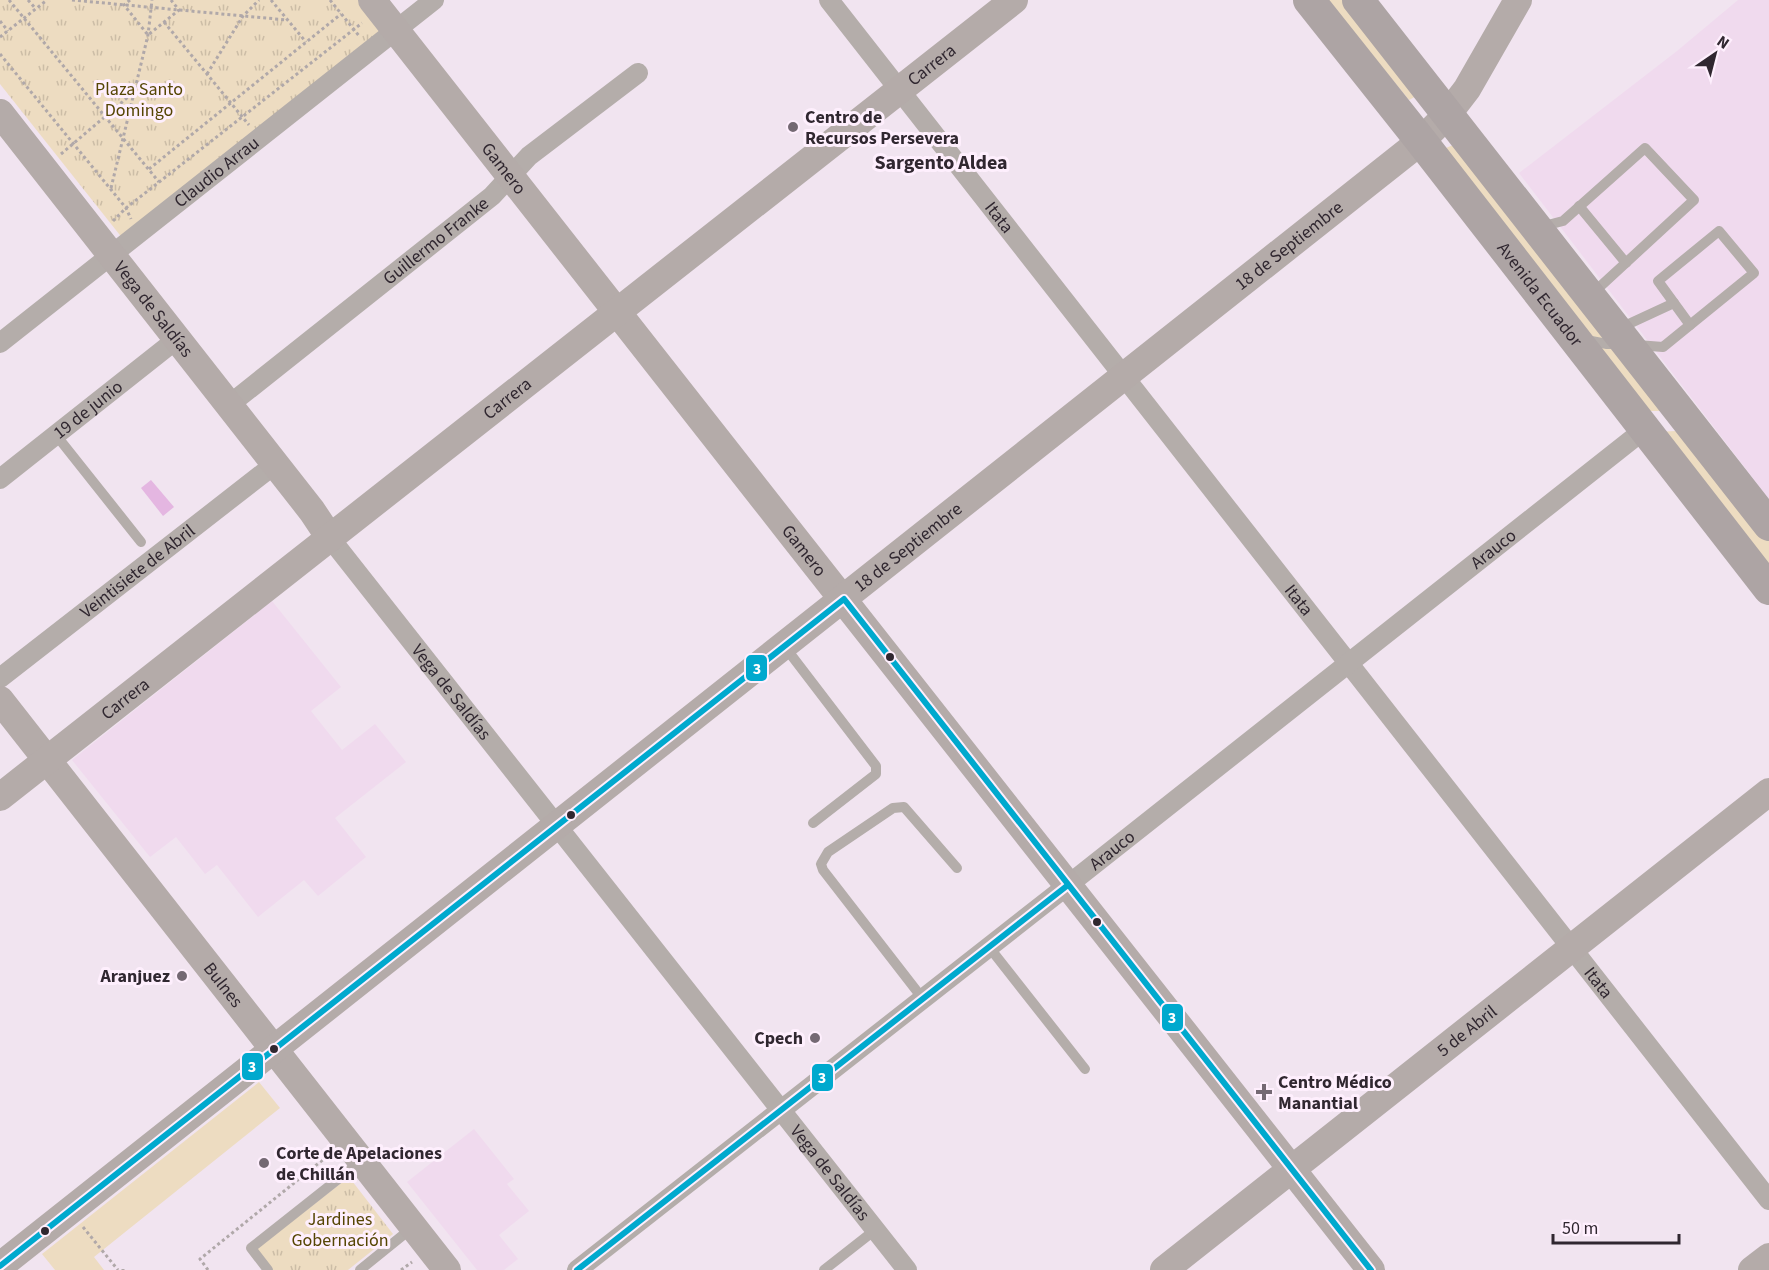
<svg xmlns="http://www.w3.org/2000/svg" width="1769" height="1270" font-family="'Source Sans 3',sans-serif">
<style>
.built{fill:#f0daee}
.grass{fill:#eddcc1}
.park{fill:url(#park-tufts)}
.water{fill:#e4b6e1}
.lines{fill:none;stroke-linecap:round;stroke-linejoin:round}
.path{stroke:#b0a8a9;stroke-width:3;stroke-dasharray:3 3;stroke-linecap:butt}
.lane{stroke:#b4adaa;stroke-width:10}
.street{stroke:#b4adaa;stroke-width:20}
.secondary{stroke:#b4aba9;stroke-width:28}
.primary{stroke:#ada4a4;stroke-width:32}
.bus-1-casing{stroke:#feeffd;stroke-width:10}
.bus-1{stroke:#00a9ce;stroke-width:6}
.poi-dot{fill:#746973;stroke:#feeffd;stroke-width:2}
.bus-dot{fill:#302730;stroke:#feeffd;stroke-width:2}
.labels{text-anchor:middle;stroke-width:6;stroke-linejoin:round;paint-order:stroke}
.street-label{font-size:18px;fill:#302730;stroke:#feeffd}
.park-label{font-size:18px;fill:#554503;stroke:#feeffd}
.poi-label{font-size:18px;font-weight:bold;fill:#302730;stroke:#feeffd;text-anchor:start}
.neighbourhood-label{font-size:20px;font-weight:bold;fill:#302730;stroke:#feeffd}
.line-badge{stroke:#feeffd;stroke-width:2}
.badge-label{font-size:16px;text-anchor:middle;font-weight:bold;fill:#fff}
</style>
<defs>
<pattern id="park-tufts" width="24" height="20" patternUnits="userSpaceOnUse" patternTransform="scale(1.5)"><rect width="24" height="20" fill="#eddcc1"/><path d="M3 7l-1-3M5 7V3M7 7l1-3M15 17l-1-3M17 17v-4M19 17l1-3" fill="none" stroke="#ccbda6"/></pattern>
</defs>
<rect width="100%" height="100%" fill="#f1e4f0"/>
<g class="built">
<path d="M1738 0H1769V499L1519 173 1677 51Z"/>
<path d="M272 601 341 687 311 711 342 750 375 724 406 762 335 818 366 857 318 896 304 880 258 917 217 865 205 874 176 837 150 857 72 760Z"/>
<path d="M474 1129 514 1179 507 1184 529 1211 499 1235 518 1259 504 1270H477L407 1182Z"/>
</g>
<g class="grass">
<path d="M1327 0H1346L1422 93 1409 100Z"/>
<path d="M1458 143 1673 411H1644L1441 150Z"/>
<path d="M1675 431 1695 443 1769 534V573L1658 432Z"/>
<path d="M259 1082 280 1108 94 1257 104 1270H55L42 1254Z"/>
</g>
<g class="park">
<path d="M0 0H366L389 29 123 239 0 84Z"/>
<path d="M349 1177 393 1234 348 1270H272L256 1249Z"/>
</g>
<path class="water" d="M151 480 174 507 163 516 141 488Z"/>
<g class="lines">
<g class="path">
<path d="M9 0 159 182"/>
<path d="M28 0 36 9"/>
<path d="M72 0 287 20"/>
<path d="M130 0 124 5 148 35 179 10 171 0"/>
<path d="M271 0 306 42"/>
<path d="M330 0 360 37"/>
<path d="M0 21 8 31"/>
<path d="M164 22 249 125"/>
<path d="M0 37 47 0"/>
<path d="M0 54 126 208 131 219"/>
<path d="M207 74 243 16 259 0"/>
<path d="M61 154 134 92"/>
<path d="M149 169 341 14"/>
<path d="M111 188 148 35 152 0"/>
<path d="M113 221 126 208 362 23"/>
<path d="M83 1227 118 1270"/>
<path d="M123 1270V1269"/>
<path d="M208 1270 200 1259 330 1154"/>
<path d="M401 1270 412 1262"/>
</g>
<g class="lane">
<path d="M1579 206 1626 263"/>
<path d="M1540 227 1563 221 1645 148 1694 200 1592 294"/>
<path d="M1719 231 1754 273 1690 325 1658 281Z"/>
<path d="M1620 328 1674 303"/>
<path d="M1586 340 1607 344H1621"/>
<path d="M1637 345 1663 347 1690 325"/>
<path d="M56 435 141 542"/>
<path d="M785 647 876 766V774L813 823"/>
<path d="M989 947 1085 1069"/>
<path d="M923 999 823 870 821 864 828 852 893 808 904 807 957 868"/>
<path d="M268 1270 251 1248 361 1161"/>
<path d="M360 1270 413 1227"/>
<path d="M824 1270 875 1230"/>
</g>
<g class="street">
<path id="s1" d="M829 0 1769 1200"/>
<path id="s2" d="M0 343 434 0"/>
<path id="s3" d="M229 405 492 196 529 156 638 73"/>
<path id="s4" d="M0 479 177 339"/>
<path id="s5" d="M330 538 907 1270"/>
<path id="s6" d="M0 678 275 464"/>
<path id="s7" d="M577 1270 1068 885 1645 429"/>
</g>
<g class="secondary">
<path id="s8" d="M372 0C704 424 1038 847 1371 1270"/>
<path id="s9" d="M0 113 312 511 330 538"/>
<path id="s10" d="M0 700 447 1270"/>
<path id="s11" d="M0 797 1014 0"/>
<path id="s12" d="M0 1266 1421 141 1447 115 1467 89 1518 0"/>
<path id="s13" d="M1164 1270 1769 792"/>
<path d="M1752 1270 1769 1257"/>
</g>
<g class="primary">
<path id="s14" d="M1309 0 1421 141 1769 589"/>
<path d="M1358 0 1769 525"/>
</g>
<g class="bus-1-casing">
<g id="bus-1">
<path d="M0 1266 844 599 1371 1270"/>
<path d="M577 1270 1068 885"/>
</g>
</g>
<use href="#bus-1" class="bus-1"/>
</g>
<g class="poi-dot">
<circle cx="793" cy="127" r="6"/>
<circle cx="182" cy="976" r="6"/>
<circle cx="815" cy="1038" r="6"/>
<path d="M1261 1083h6v6h6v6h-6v6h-6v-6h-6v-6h6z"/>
<circle cx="264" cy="1163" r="6"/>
</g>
<g class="bus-dot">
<circle cx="890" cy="657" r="5"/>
<circle cx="571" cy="815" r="5"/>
<circle cx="1097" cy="922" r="5"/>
<circle cx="274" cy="1049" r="5"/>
<circle cx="45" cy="1231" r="5"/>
</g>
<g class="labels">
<g class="street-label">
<text dy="6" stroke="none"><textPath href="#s11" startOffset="1185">Carrera</textPath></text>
<text dy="6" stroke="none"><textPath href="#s8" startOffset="214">Gamero</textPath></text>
<text dy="6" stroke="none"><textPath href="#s2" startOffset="276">Claudio Arrau</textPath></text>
<text dy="6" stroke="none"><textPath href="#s1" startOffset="276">Itata</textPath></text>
<text dy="6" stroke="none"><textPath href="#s3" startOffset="264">Guillermo Franke</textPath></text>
<text dy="6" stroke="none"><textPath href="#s12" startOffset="1644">18 de Septiembre</textPath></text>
<text dy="6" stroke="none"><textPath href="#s14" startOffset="374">Avenida Ecuador</textPath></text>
<text dy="6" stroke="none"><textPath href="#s9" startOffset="249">Vega de Saldías</textPath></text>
<text dy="6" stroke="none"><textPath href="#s11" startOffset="645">Carrera</textPath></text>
<text dy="6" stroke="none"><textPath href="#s4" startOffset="112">19 de junio</textPath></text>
<text dy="6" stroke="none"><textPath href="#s12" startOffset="1158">18 de Septiembre</textPath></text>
<text dy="6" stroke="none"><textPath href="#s7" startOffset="1166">Arauco</textPath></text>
<text dy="6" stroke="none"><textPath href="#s8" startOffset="700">Gamero</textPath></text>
<text dy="6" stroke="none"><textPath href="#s6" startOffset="174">Veintisiete de Abril</textPath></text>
<text dy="6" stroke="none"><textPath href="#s1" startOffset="762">Itata</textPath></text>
<text dy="6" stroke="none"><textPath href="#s5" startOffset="196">Vega de Saldías</textPath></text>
<text dy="6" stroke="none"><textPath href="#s11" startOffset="159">Carrera</textPath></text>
<text dy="6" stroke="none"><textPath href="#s7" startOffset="680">Arauco</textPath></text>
<text dy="6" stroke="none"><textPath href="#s1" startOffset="1248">Itata</textPath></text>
<text dy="6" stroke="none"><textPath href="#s10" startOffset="362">Bulnes</textPath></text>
<text dy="6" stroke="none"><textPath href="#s13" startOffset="386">5 de Abril</textPath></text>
<text dy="6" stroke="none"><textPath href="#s5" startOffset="808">Vega de Saldías</textPath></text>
</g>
<g class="park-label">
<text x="139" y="95">Plaza Santo<tspan x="139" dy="21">Domingo</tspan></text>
<text x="340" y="1225">Jardines<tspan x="340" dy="21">Gobernación</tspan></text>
</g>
<g class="poi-label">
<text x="805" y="123">Centro de<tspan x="805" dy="21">Recursos Persevera</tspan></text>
<text x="170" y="982" text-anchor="end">Aranjuez</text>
<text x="803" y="1044" text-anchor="end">Cpech</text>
<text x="1278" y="1088">Centro Médico<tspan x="1278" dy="21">Manantial</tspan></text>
<text x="276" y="1159">Corte de Apelaciones<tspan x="276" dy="21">de Chillán</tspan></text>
</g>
<g class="neighbourhood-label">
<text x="941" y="169">Sargento Aldea</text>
</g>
</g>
<g class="line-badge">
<rect x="745" y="654" width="23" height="28" rx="6" fill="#00a9ce"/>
<rect x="1161" y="1003" width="23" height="29" rx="6" fill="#00a9ce"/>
<rect x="241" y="1052" width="23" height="29" rx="6" fill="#00a9ce"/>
<rect x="811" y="1063" width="23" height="29" rx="6" fill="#00a9ce"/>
</g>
<g class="badge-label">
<text x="757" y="674">3</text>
<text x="1172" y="1023">3</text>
<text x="252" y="1072">3</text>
<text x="822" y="1083">3</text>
</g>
<g transform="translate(1715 54) rotate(35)" stroke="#feeffd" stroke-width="4.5" paint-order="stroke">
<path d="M0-4.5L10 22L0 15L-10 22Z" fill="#302730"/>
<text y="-9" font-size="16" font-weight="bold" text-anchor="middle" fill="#302730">N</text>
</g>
<path d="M1553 1234v9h126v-9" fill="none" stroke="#302730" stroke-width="3"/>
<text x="1562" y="1234" font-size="18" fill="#302730" stroke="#feeffd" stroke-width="4.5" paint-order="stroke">50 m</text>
</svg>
